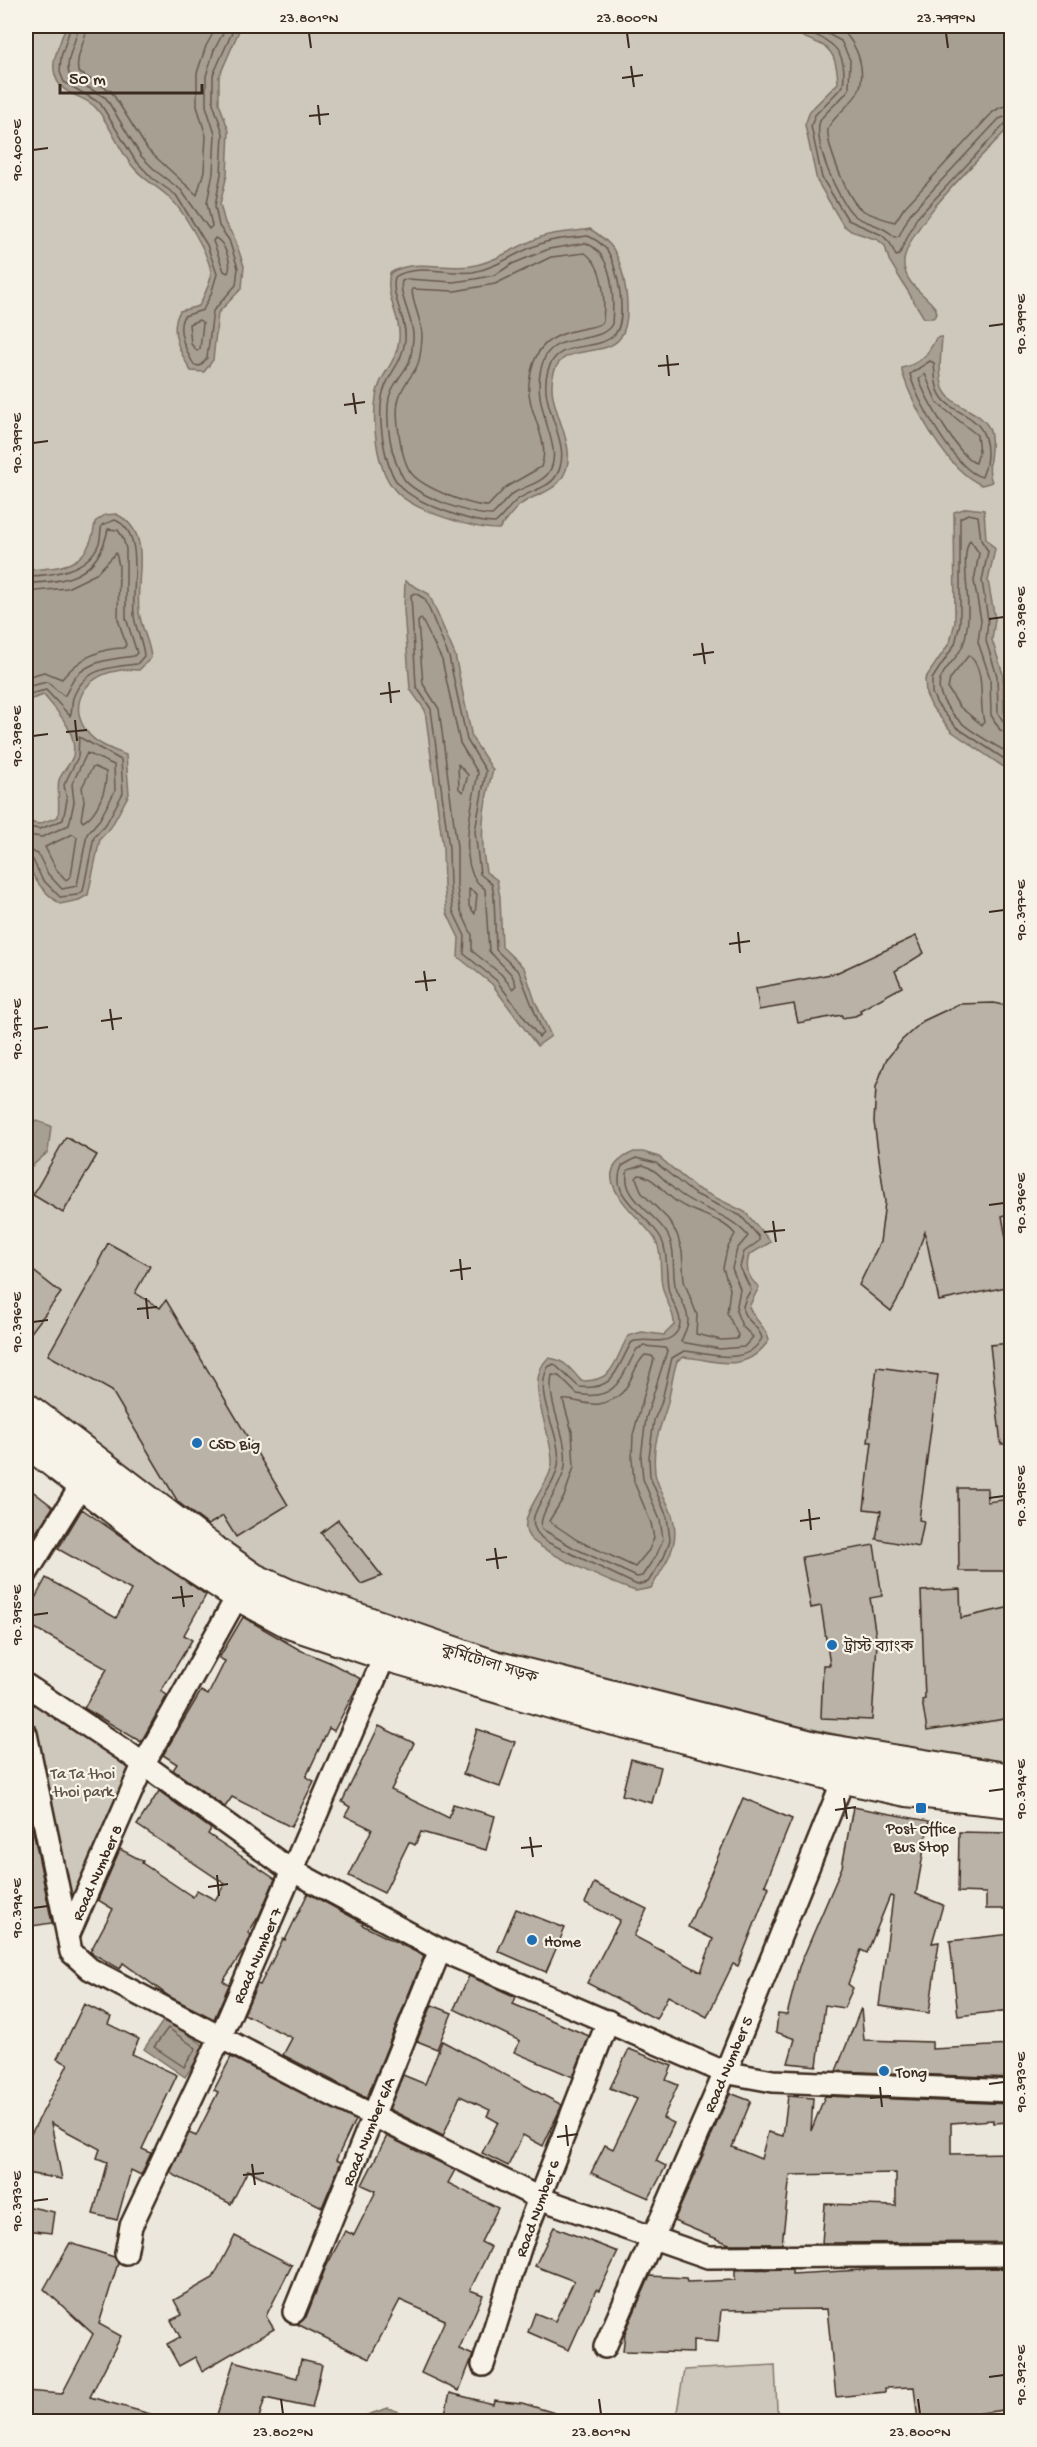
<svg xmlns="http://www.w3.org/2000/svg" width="1037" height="2447" font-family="'Gochi Hand','Noto Sans Bengali',sans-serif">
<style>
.green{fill:#cec8bc;stroke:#84796d;stroke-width:1.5}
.water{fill:#a89f93;stroke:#7c7064;stroke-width:1.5}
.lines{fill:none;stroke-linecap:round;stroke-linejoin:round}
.shore{stroke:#67594d;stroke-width:1.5}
.building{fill:#bab2a7;stroke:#3b2a1e;stroke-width:1.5}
.street-casing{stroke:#3b2a1e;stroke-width:26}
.secondary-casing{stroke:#3b2a1e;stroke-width:34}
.street{stroke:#f7f3e8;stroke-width:21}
.secondary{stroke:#f7f3e8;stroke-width:30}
.ticks{fill:none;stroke:#3b2a1e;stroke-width:2}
.poi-dot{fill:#1f6fb2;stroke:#f7f3e8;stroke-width:2}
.labels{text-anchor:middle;stroke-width:4.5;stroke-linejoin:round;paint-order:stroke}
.poi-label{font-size:16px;fill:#3b2a1e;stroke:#f7f3e8;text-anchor:start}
.street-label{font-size:16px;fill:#3b2a1e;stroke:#f7f3e8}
.park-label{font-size:16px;fill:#605246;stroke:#f7f3e8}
.neatline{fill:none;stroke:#3b2a1e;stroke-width:2}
.ticks-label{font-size:15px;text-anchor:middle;fill:#3b2a1e}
</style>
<rect width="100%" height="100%" fill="#ece7dc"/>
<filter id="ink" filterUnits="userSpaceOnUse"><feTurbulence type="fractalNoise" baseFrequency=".0167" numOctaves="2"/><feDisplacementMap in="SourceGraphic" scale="12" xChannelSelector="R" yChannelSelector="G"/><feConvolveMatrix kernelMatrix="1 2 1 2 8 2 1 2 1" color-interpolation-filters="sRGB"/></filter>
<g filter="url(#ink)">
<g class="green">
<path d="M26 26H1011V1772L613 1686 283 1582 26 1394Z"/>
<path d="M26 1692 136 1765 69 1922 26 1712Z"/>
<path d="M775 2365 777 2409 784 2421H690L677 2412 684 2370Z"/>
</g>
<g class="water">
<path d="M787 26H1011V125C987 152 900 231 904 266 907 287 926 294 936 309L937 314 933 318H924L889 260 885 246 878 240 851 231 843 225 817 181 805 125 810 111 838 83C836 32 813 51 787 26Z"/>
<path d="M65 27 241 26 219 77V103L229 131 227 175 220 204 225 223 234 237 244 266 242 288 218 313 213 360 204 372 191 371C181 354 168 331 180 311L199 306C203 297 209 287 211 276 213 260 183 211 171 199 158 186 141 179 130 163 117 146 110 124 96 108 84 94 61 97 55 75 50 59 62 42 65 27Z"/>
<path d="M590 229C598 234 605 239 611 246 625 264 634 319 620 338 604 359 563 342 554 372 542 408 587 449 559 482 549 494 532 495 520 505 512 511 506 521 499 529 473 529 410 510 394 489 376 467 372 424 376 397 379 374 397 364 399 339 401 314 384 298 390 273 414 258 443 270 471 266 497 262 519 244 544 236 558 232 575 232 590 229Z"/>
<path d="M942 337C941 353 938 372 943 388 951 409 983 409 990 431 995 448 985 467 992 482L982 485C946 470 914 408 902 372V368C921 363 928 355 936 338Z"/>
<path d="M967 508 984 510 986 539 995 549 988 581 995 619 992 640 1003 674 1004 712 1011 723V772L951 731 932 707 926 694 925 679 950 642 955 622 954 512Z"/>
<path d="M116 514C157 534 132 583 140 617 143 632 150 643 151 658L139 670C131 670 123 669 116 671 85 676 67 705 87 732 96 744 113 750 126 755L129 794 111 827 100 839 88 895 79 900 60 904C24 878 25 856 26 816L29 822 39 824 58 817C60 806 57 787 59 780 62 772 70 765 73 756 78 731 57 712 44 695L26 701V570C65 568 90 566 95 522L105 515Z"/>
<path d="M405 581 429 594 455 655 472 738 493 770C483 805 479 836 486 872L497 880 500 897 502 947 524 968 535 1001 551 1036 537 1046 492 984 458 957 459 938 447 913 444 888 443 848 425 710 410 689 404 610Z"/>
<path d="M26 1117 51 1126 48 1152 26 1171Z"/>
<path d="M634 1152H643L659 1157 696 1188 745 1212 771 1242 749 1255C745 1269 748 1278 759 1287L749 1307C755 1321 765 1326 769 1340 745 1375 718 1360 684 1357L677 1361C672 1376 671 1391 667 1406 659 1432 652 1444 655 1473 657 1485 664 1496 669 1507 684 1540 668 1560 651 1588L636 1591C615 1585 544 1553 530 1538 513 1518 551 1485 552 1463 553 1431 522 1383 548 1358 564 1359 572 1370 581 1381 615 1382 614 1361 628 1336L642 1332 664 1335 674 1325C675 1312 664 1299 662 1285 659 1270 663 1253 655 1239 641 1216 579 1175 634 1152Z"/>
<path d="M165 2018 206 2047 185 2077 144 2049Z"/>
<path d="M388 2408 425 2421H349Z"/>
</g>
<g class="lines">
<g class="shore">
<path d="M71 26 61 57 60 72 64 82 100 103 135 160 152 178 176 195 207 245 217 274 211 294 203 310 184 316C175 330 187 352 194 365L200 366 207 358 213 311 236 285 238 268 229 240 219 226 215 206 221 174 223 133 213 103V75L235 26"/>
<path d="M78 26C77 43 63 60 70 77L106 98 141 156 157 172 181 190 209 229 212 226 207 203 213 173 215 134 206 106V76L214 50 227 26"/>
<path d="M87 26C86 41 75 56 78 72L111 91 148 150 197 195 204 171 206 136 197 106V73L206 46 217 26"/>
<path d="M797 26C826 41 849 44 843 86L815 115 811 126 822 178 848 220 882 235 890 243 896 256 899 255 916 219 1005 124 1012 122"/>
<path d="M813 26 841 41 850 60 849 89C842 100 829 108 821 119 810 137 839 204 855 216 865 224 880 223 895 237L899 236 910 214 999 119 1012 114"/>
<path d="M834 26C856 35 869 73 857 94 851 104 829 121 828 129 826 144 848 201 861 209 865 213 890 221 895 222L904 208 993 112 1001 107 1012 105"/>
<path d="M588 236C595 239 601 243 606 249 618 264 629 323 613 336 593 353 558 338 548 370 536 407 576 444 556 476 548 489 528 491 517 500 509 506 504 516 495 523 472 523 414 503 399 485 384 467 378 419 382 397 386 374 403 365 405 339 407 317 390 297 395 277 415 263 450 275 473 272 500 267 520 249 546 242 559 238 574 238 588 236Z"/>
<path d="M215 238C224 241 233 264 228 273L224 271 213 241Z"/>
<path d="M586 243C615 255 614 299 612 324 601 345 557 332 545 357 524 402 567 445 549 472 542 483 525 486 514 493 505 498 500 509 492 515 471 515 416 496 404 479 391 459 385 422 389 398 392 384 403 375 409 362 412 356 412 346 413 339 415 321 398 296 402 281L407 279 453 282 475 279 495 275 512 264 549 249Z"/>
<path d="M585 253C605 267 605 299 603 322 597 327 589 327 581 329 547 336 534 347 529 383 526 412 552 441 541 467L506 487 488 506C470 506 424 488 412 474 401 461 394 414 399 398 402 385 412 377 417 366 421 358 421 347 422 338 423 321 412 305 412 289L455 291 495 284 551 257Z"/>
<path d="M199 320 203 323 200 349 197 351 191 344 189 324Z"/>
<path d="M930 361 934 363C935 375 935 389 943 399 950 408 961 412 970 418 990 431 990 458 982 477 957 472 915 398 910 374Z"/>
<path d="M925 374 937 403 977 435 979 452 976 463C960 459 925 397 919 379Z"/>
<path d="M26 576C50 576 89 571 99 543 101 538 100 531 102 525L115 520C146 532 131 589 134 615 135 629 143 641 144 656L137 664C110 667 84 668 73 698 71 704 73 710 70 716L46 690 26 695"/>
<path d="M26 583C68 583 99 575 108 529L118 530 123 538 126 549V618L137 653 134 656C113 659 92 660 76 676 70 681 69 691 64 696L47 682 26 687"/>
<path d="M26 592 67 588 96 574 116 553 119 566 118 619 126 645 124 648C99 648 77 660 62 679L44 672 26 677"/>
<path d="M415 593 425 599 449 657 467 740 486 771 475 831 480 874 492 884 494 897 496 950 519 972 543 1033 539 1037 496 980 464 954 465 936 453 911 450 887 449 848 431 709 416 686 411 595Z"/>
<path d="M421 618 442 660 460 743 478 773C473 800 459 854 475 879 477 883 482 886 485 889L489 951 512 975 516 985 513 989 501 974 472 951V935L460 909 457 887V847L439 709 423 684 418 622Z"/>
<path d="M969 655C987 671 978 701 984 722L982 725 960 707 948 689 950 679Z"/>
<path d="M1012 726 1005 724 998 713 997 676 986 641 988 620 982 581 988 551 981 540 978 516 968 514 960 518V623L955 644 932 679V693L937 704 956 727 1012 764"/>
<path d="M1012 734 1000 730 991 715 990 678 978 642 981 620 974 581 979 553 970 540C959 557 972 604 967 627 966 634 965 643 961 649 954 663 935 675 940 692 949 723 987 740 1012 755"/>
<path d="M458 764 468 775 463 792 459 789Z"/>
<path d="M95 767 106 772C107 789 98 813 83 822L81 819 84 801 82 787 92 768Z"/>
<path d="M26 827 40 829 63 820 67 800 64 785 78 757 79 737 121 760 123 793 106 824 94 837 83 891 77 895 60 897 42 879 33 860 26 857"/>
<path d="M73 834 77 837 71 876 66 880 56 869 45 847Z"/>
<path d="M26 835 42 837 69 825 74 802 72 784 87 753 114 765 115 791 100 819 87 834 77 886 62 889 48 874 38 854 26 849"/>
<path d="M469 889 477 894 475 914 469 906Z"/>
<path d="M636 1158 656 1163 693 1193 741 1216 759 1237V1241L744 1252 740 1267 751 1290C730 1320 756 1317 762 1338 746 1368 710 1353 684 1351L672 1358 661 1404 654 1420 649 1457 650 1477 667 1517 670 1540 664 1557 648 1582 637 1585 547 1542C513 1518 553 1497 558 1466 563 1432 532 1399 548 1367L554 1364 579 1387C617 1391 616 1367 632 1342 645 1337 661 1345 672 1337 677 1333 680 1328 680 1322 680 1312 672 1302 669 1292 665 1275 669 1254 661 1238 649 1215 607 1197 622 1166Z"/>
<path d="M643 1165C659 1170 667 1185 680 1194 703 1211 729 1213 748 1236L737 1249 732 1268 740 1289 736 1311 742 1326 753 1337 744 1347 720 1349 681 1342C683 1334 688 1329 688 1320 688 1308 678 1297 675 1285 672 1269 676 1250 668 1235 657 1214 619 1197 628 1170Z"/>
<path d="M639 1175C654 1176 664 1194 677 1202 695 1214 721 1217 735 1234L727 1249 723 1268 730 1289 727 1313 738 1335 737 1339 721 1340 696 1334 697 1315 684 1281 682 1251 677 1234 668 1219 642 1193 636 1178Z"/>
<path d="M644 1346 665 1348 667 1351 646 1418 641 1457 643 1479 660 1520 663 1539 657 1554 642 1576 637 1577 574 1548 542 1529C536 1516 563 1486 565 1466 569 1435 546 1406 552 1375L559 1376 577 1394C617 1402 621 1377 637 1349Z"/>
<path d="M645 1355 652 1356 654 1359 633 1435 632 1458 634 1482 651 1523 654 1538 649 1550 635 1567 577 1540 549 1521 564 1497 574 1467 572 1432 563 1400C570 1398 588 1406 599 1404 634 1398 629 1369 645 1355Z"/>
<path d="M168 2028 196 2048 184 2067 154 2047Z"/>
</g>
</g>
<g class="building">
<path d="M916 936 924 953 895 971 902 987 860 1010 861 1013 855 1016 842 1018V1015L798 1023 794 1004 759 1010 756 988 836 973Z"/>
<path d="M994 1003 1011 1007V1212L1002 1216 1011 1266V1286L939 1301 925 1232 904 1288 891 1311 859 1285 880 1242 885 1202 874 1122 876 1087 886 1060 902 1040 923 1021 959 1004Z"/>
<path d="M66 1137 97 1155 63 1213 33 1195Z"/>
<path d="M108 1243 150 1266 135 1293 160 1308 166 1300 288 1505 236 1537 223 1516 208 1525 178 1502 112 1391 48 1355 100 1264 98 1263Z"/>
<path d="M26 1265 61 1293 26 1339Z"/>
<path d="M1011 1343V1444H1001L990 1345Z"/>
<path d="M877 1367 938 1375 919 1520 924 1521 919 1547 876 1539 881 1511 864 1509 872 1442H868Z"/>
<path d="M26 1486 53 1507 26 1547Z"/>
<path d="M958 1488H987V1502L1011 1499V1571H959Z"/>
<path d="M82 1509 206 1595 184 1635 192 1640 161 1691 167 1695 141 1742 84 1708 107 1669 26 1623V1615L46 1578 116 1618 131 1590 58 1549Z"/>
<path d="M338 1520 382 1576 361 1584 321 1533Z"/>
<path d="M874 1545 882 1596 870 1598 877 1643 872 1720 821 1718 823 1665H830L821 1606 811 1608 802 1557Z"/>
<path d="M960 1589 961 1618 1011 1607V1718L927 1731 922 1700 925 1699 921 1591Z"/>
<path d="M243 1617 300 1650 329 1662 361 1679 334 1731 329 1728 306 1777 314 1781 291 1827 232 1797 225 1807 173 1770 177 1764 163 1755 201 1691 208 1695 225 1661 219 1658Z"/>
<path d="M379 1726 414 1743 391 1790 449 1818 453 1804 495 1816 486 1850 421 1832 415 1845 409 1842 384 1893 349 1876 372 1829 345 1816 350 1807 342 1802Z"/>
<path d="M477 1729 515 1742 500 1787 463 1774Z"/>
<path d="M631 1759 661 1767 652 1803 622 1795Z"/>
<path d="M159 1791 211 1829 208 1834 275 1879 259 1916 248 1933 251 1935 246 1947 223 1981 229 1985 214 2019 170 1997 123 1963 120 1969 90 1952 113 1909 98 1900 120 1849 143 1861 142 1863 193 1897 197 1890 215 1900 225 1884 137 1825Z"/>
<path d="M743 1798 792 1819 765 1885 769 1887 738 1966 733 1964 707 2017 668 1996 656 2019 587 1983 620 1920 585 1903 594 1883 647 1909 634 1936 701 1972 713 1939 688 1927Z"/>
<path d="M853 1807 929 1821 916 1894 943 1905 932 1943 939 1942 929 2013 879 2006 893 1897 890 1896 867 1953 861 1950 848 1984 853 1988 844 2008 825 2005 817 2066 788 2063 795 2039 776 2032 778 2014 787 2015 799 1967 842 1867Z"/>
<path d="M26 1810H29L52 1923 26 1927Z"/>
<path d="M959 1832 1011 1833V1909H986V1893L958 1892Z"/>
<path d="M308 1893 363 1923 362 1925 424 1956 367 2098 283 2055 292 2038 244 2014 257 1984 260 1985 283 1939 285 1940Z"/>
<path d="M516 1909 565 1928 546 1972 498 1951Z"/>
<path d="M1011 1934V2010L958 2016 950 1941Z"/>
<path d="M469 1976 516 1997 513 2004 589 2036 573 2077 514 2052 520 2041 454 2009Z"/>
<path d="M84 2004 111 2017 108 2024 139 2039 132 2054 177 2075 142 2149 151 2153 141 2175 131 2170 117 2220 93 2214 107 2162 97 2158 100 2149 51 2123 62 2179 26 2173V2133L31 2134 68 2064 57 2059Z"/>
<path d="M432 2005 452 2013 437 2049 417 2041Z"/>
<path d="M861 2008 864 2040 932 2042V2049L1011 2045V2078L836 2071Z"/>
<path d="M442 2041 562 2105 543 2146 523 2135 508 2166 482 2153 498 2122 487 2116 490 2110 460 2096 443 2136 389 2109 403 2075 425 2084Z"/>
<path d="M629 2049 672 2066 666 2080 678 2085 663 2118 674 2123 656 2161 666 2166 649 2198 591 2173 605 2145 613 2149 637 2099 610 2088Z"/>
<path d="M231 2057 355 2120 336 2160 341 2162 322 2207 248 2170 231 2204 170 2173 189 2133 196 2136 218 2092 214 2090Z"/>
<path d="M730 2093 751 2101 732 2147 761 2159 768 2132 783 2136 788 2096 813 2098 811 2131 825 2096 1011 2104V2122L993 2123V2120L951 2123V2154L1011 2153V2242L822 2243 825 2204 896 2206V2173L790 2175 782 2244H729L674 2221Z"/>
<path d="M387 2136 455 2170 448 2183 498 2208 481 2242 491 2247 470 2290 483 2295 459 2349 473 2355 459 2391 421 2373 445 2320 400 2300 369 2359 297 2324 306 2317 325 2269 345 2231 354 2235 376 2191 362 2185Z"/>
<path d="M26 2206 54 2212 51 2233 26 2230Z"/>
<path d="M554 2227 618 2252 599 2291 596 2290 569 2350 528 2332 535 2313 555 2321 574 2281 535 2266Z"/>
<path d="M235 2236 292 2265 266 2316 274 2329 202 2371 195 2357 179 2366 167 2344 180 2337 171 2320 182 2315 174 2300 213 2278Z"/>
<path d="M70 2243 114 2257 118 2263 99 2324 121 2336 90 2397 161 2417 160 2421H26V2391L62 2394 93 2334 44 2289Z"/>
<path d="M1011 2268V2409L974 2414 975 2421H918L914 2387 885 2388V2392L836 2397 827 2309 721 2310 718 2342 693 2340V2353L623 2351 625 2333 650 2276 686 2278 687 2282 735 2280V2270L792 2269V2274L879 2269Z"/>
<path d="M301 2360 322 2365 312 2408 265 2398 258 2421H215L234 2361 297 2378Z"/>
<path d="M450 2393 493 2404 494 2400 522 2403 571 2418 570 2421H443Z"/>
</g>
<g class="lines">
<g class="street-casing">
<g id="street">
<path d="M26 1574 81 1486"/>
<path d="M26 1685 124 1750 286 1867 440 1950 724 2072 773 2081 1012 2091"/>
<path d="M26 1734 68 1936 143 1765 238 1595"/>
<path d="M68 1936 71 1952 90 1969 316 2087 539 2198 708 2257 1012 2255"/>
<path d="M126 2253 131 2226 221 2036 385 1655"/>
<path d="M294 2312 440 1950"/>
<path d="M605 2347 731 2059 844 1778"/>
<path d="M483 2365 521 2245 608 2021"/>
</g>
</g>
<g class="secondary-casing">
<g id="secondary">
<path d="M26 1408 211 1549 254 1579 287 1594 494 1666 823 1749 1012 1779"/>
<path d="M26 1441 165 1548 238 1595 292 1624 385 1655 575 1710 844 1778 907 1791 1012 1802"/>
</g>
</g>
<use href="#street" class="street"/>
<use href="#secondary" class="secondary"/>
</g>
</g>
<path class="ticks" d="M309 33 311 48M627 33 629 48M946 33 948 48M631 66 634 87M622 78 643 75M318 105 320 125M309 116 329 114M33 150 48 148M989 326 1004 324M667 355 669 376M658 366 679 364M353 393 356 414M344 405 365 402M33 443 48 441M989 619 1004 617M702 643 705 664M693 655 714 652M389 682 391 703M380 694 400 691M75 720 77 741M66 732 87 730M33 736 48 734M989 912 1004 910M738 932 740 953M729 944 750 941M424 971 427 991M415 982 436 980M110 1009 113 1030M101 1021 122 1018M33 1029 48 1027M989 1205 1004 1203M773 1221 776 1242M764 1232 785 1230M460 1259 462 1280M450 1271 471 1268M146 1298 148 1319M137 1309 157 1307M33 1322 48 1320M989 1498 1004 1496M809 1509 811 1530M800 1521 820 1518M495 1548 498 1569M486 1560 507 1557M181 1586 184 1607M172 1598 193 1596M33 1615 48 1613M989 1791 1004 1789M844 1798 847 1819M835 1810 856 1807M530 1837 533 1857M521 1848 542 1846M217 1875 219 1896M208 1887 228 1884M33 1908 48 1906M989 2084 1004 2082M880 2087 882 2107M870 2098 891 2096M566 2125 568 2146M557 2137 578 2134M252 2164 255 2185M243 2175 264 2173M33 2201 48 2199M989 2377 1004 2375M281 2399 283 2414M599 2399 601 2414M918 2399 920 2414"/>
<g class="poi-dot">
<circle cx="197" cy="1443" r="6"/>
<circle cx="832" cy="1645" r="6"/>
<rect x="915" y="1802" width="12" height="12" rx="3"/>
<circle cx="532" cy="1940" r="6"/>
<circle cx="884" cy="2071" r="6"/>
</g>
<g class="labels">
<g class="poi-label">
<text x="209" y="1449">CSD Big</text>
<text x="844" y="1651">ট্রাস্ট ব্যাংক</text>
<text x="921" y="1833" text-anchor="middle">Post Office<tspan x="921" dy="18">Bus Stop</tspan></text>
<text x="544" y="1946">Home</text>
<text x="896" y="2077">Tong</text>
</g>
<g class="street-label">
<text transform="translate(490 1662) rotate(17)" y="6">কুর্মিটোলা সড়ক</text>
<text transform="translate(96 1872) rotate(-66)" y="6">Road Number 8</text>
<text transform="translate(256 1955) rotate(-67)" y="6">Road Number 7</text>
<text transform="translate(727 2064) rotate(-67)" y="6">Road Number 5</text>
<text transform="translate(367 2131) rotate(-68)" y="6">Road Number 6/A</text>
<text transform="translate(536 2208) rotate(-70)" y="6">Road Number 6</text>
</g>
<g class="park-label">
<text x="83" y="1778">Ta Ta thoi<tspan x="83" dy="18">thoi park</tspan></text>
</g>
</g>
<rect width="1037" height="2447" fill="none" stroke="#f7f3e8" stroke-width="66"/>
<path d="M60 84v9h142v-9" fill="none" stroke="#3b2a1e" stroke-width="3"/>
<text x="69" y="84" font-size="18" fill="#3b2a1e" stroke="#f7f3e8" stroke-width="4.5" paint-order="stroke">50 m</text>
<rect x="33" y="33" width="971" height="2381" class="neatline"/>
<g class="ticks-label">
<text x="309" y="22">23.801°N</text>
<text x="627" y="22">23.800°N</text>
<text x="946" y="22">23.799°N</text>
<text transform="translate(16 150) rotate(-90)" y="5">90.400°E</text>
<text transform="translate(1020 324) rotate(-90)" y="5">90.399°E</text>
<text transform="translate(16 443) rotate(-90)" y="5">90.399°E</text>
<text transform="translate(1020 617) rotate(-90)" y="5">90.398°E</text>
<text transform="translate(16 736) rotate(-90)" y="5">90.398°E</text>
<text transform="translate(1020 910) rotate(-90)" y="5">90.397°E</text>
<text transform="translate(16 1029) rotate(-90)" y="5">90.397°E</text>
<text transform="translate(1020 1203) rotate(-90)" y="5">90.396°E</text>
<text transform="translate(16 1322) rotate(-90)" y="5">90.396°E</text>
<text transform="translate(1020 1496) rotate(-90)" y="5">90.395°E</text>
<text transform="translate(16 1615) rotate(-90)" y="5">90.395°E</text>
<text transform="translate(1020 1789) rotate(-90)" y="5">90.394°E</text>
<text transform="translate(16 1908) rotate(-90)" y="5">90.394°E</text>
<text transform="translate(1020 2082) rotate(-90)" y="5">90.393°E</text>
<text transform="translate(16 2201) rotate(-90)" y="5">90.393°E</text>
<text transform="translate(1020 2375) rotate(-90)" y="5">90.392°E</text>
<text x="283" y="2436">23.802°N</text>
<text x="601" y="2436">23.801°N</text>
<text x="920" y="2436">23.800°N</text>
</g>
</svg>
